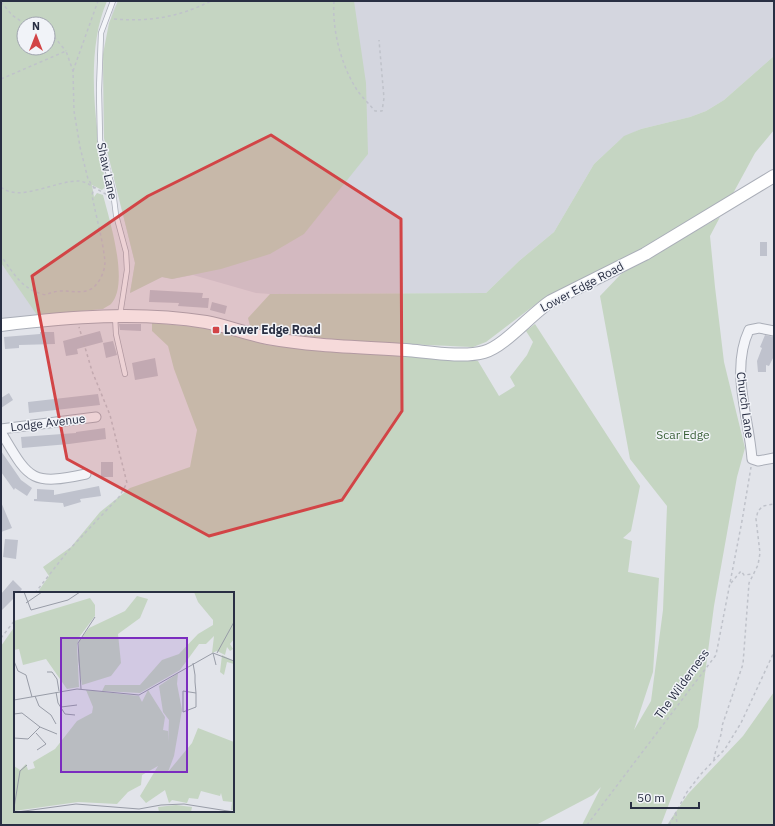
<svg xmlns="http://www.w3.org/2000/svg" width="775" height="826" font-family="'IBM Plex Sans',sans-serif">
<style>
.built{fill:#d4d6df}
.green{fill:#c5d5c2;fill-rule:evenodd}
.building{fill:#bfc2cd}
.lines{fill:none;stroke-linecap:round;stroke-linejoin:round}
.lane-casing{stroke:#aaaeb8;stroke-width:6}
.street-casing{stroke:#aaaeb8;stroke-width:11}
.secondary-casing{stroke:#aaaeb8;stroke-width:14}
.path{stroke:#bfc2ca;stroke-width:1.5;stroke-dasharray:3 3;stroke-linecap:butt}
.lane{stroke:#f4f5f9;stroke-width:4.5}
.street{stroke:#f4f5f9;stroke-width:9}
.secondary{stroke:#fff;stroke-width:12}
.marked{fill:#d24446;fill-opacity:0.2;stroke:#d24446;stroke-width:3;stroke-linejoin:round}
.poi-dot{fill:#d24446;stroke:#f1f3f8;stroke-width:1.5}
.labels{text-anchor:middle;stroke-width:3;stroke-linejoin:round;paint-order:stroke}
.street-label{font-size:12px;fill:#292f43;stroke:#f1f3f8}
.poi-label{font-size:12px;font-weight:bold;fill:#292f43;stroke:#f1f3f8;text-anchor:start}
.park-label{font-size:12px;fill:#385f36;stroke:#f1f3f8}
.inset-road{fill:none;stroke:#989ca7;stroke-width:1}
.view{fill:#7b2cbf;fill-opacity:0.15;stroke:#7b2cbf;stroke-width:2}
.inset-edge{fill:none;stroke:#292f43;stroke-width:2}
</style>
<rect width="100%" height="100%" fill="#e2e4ea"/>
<g class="built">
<path d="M118 1H774V56L724 100 706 111 690 117 641 129 622 138 594 164 554 232 519 261 486 293 270 294 256 293 193 275 172 279 162 277 130 293 135 263 104 138 103 74 112 12Z"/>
<path d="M1 263 35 310 37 315 1 319Z"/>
</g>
<g class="green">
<path d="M1 1H107C84 54 96 131 106 186L102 190 92 185 94 197 97 193 103 195C109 218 130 284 111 304 109 306 105 307 103 309L37 315 1 263ZM24 24H48V48H24Z"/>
<path d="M118 1H354L366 83 368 154 304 234 270 254 221 269 172 279 162 277 130 293 135 263 104 138 103 54 109 23Z"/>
<path d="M774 56V130L755 153 730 199 653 243 544 298 486 342 473 347C399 343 322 343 250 326L248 318 270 294 486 293 519 261 554 232 594 164 624 136 641 129 690 117 706 111 724 100Z"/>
<path d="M720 217 710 236 715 287 724 362 745 448 737 477 714 606 698 727 661 825H582L601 787 593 795 536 825H1V646L15 626V811H233V593H37L49 576 43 567 71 547 100 512 130 488 190 467 197 430 174 369 168 346 152 331V323L208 328 267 345 318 351 478 361 499 396 515 386 510 377 527 355 533 342 526 331 535 324 640 486 631 531 623 538 632 541 628 572 659 578 653 672 634 730 651 701 663 610 667 506 630 459 600 296 622 273Z"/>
<path d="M774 692V825H667L688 794 743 736Z"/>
</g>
<g class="building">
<rect x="760" y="242" width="7" height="14"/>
<path d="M150 290 203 293 202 298H209L208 308 178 306 179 303 149 302Z"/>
<path d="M212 302 227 306 225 314 210 310Z"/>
<path d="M119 324H141V331L120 330Z"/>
<path d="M100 331 103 342 77 349 78 354 66 356 63 341Z"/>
<path d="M40 332H54L55 344 19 345V348L5 349 4 337 40 334Z"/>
<path d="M765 335 774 337V356L769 366 766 365V372H758L757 361 762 348 760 347Z"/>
<path d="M113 341 117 355 106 358 103 343Z"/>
<path d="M155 358 158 376 135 380 132 363Z"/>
<path d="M9 393 13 400 1 408V398Z"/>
<path d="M98 394 100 405 29 413 28 402Z"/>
<path d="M105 428 106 439 69 444 22 448 21 437 76 433V432Z"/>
<path d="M1 451 21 480 32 488 27 496 15 488 14 490 1 472Z"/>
<rect x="101" y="462" width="12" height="15"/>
<path d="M99 486 101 496 80 499 81 502 64 507 63 503 34 501V499H37V489L54 490V495Z"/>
<path d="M1 502 12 528 1 532Z"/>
<path d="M5 539 18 540 16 559 3 557Z"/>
<path d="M13 580 22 589 19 593H15V597L1 611V594Z"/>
</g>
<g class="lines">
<g class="lane-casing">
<g id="lane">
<path d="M113 1 101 33 99 90 100 140 113 191 116 215 126 252 127 270 120 315"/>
<path d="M115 316 116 334 125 374"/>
</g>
</g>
<g class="street-casing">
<g id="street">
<path d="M774 331 759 328 749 330C730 371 749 416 752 459L758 461 774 458"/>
<path d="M1 429 96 417"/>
<path d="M1 432C29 479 30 486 86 474"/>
</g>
</g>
<g class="secondary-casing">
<path id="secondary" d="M1 325C69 317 138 311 206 322 227 326 247 334 268 338 313 346 360 347 406 350 429 352 463 358 484 352 505 346 531 314 551 301L645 254 774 176"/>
</g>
<g class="path">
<path d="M334 1C332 30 341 65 357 90 362 97 369 104 375 111H382L384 98 379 40"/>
<path d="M1 2 12 15 25 24"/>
<path d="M114 19C149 22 179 17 211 1"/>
<path d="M48 35 55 38 66 51"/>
<path d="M73 71 98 1"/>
<path d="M1 79 66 51 73 71 74 111 80 147 88 179 94 188 92 195C96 217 103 240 105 262 105 273 97 289 86 291 71 294 61 287 46 295 22 290 15 275 1 256"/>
<path d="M1 187C19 203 57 180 79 181 89 182 97 190 106 194"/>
<path d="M731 583 741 571 744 575 753 574"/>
<path d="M35 593 68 551 119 497 127 483 110 415 92 371 79 327"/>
<path d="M1 638 15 620"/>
<path d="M714 760C715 748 722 738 722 726L743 664 749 583 758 565 760 553 756 519 758 511 763 506 774 504"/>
<path d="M676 813 677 825"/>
<path d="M587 825 716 655 742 521 751 467"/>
<path d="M669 825 687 792 701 774 725 749 741 723 774 652"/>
</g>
<use href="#lane" class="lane"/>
<use href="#street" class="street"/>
<use href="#secondary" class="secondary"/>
</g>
<path class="marked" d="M271 135 401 219 402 411 342 500 209 536 67 459 32 276 148 196Z"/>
<rect class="poi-dot" x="212" y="326" width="8" height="8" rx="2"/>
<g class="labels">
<g class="street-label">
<text transform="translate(107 171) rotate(78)" y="4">Shaw Lane</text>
<text transform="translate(582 287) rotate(-28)" y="4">Lower Edge Road</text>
<text transform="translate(745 405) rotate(82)" y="4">Church Lane</text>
<text transform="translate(48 423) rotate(-7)" y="4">Lodge Avenue</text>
<text transform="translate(682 684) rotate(-54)" y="4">The Wilderness</text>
</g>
<g class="poi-label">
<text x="224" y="334">Lower Edge Road</text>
</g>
<g class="park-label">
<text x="683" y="439">Scar Edge</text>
</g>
</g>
<g transform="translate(14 592)">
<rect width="220" height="220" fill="#e2e4ea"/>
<path d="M180 0H220V47L216 52 219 57 216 59 213 55 211 63 203 59 198 61 200 44 192 52H185L166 78 126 101 88 99 91 93H126L148 68 165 62 184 42 199 33V28L184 10ZM123 4 134 7 126 26 104 42 107 71 97 84 68 93 64 68 65 49 75 36 111 19ZM76 6 81 13V24L66 44 63 53 65 95 53 97 32 67 9 73 5 57 0 58V29ZM208 63 220 69V72L213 70 210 83 206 80ZM164 81 163 92 168 118 160 164 154 180 178 151 184 136 220 150V218H217L218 210 209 209 207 201 206 204 187 199 184 207 175 206 173 211 158 208 155 211 151 198 132 211 126 204 144 174 128 183 127 193 114 200 103 212 64 210 0 219V174L6 178 12 172 14 178 21 176 19 170 41 157 63 129 78 121 79 115 72 98 125 104 128 110 134 98 151 125 149 138 154 139V150L155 128 149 120 145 94ZM162 213 178 215 177 220H145L144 215Z" fill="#c5d5c2"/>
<path class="inset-road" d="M10 0 17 18 54 8 66 0M12 11 28 0M199 61 202 73M203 61 220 30M0 69 4 79 12 83 18 105M179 71 181 83V90L182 101V115L169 120V99L182 101M33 80H38L43 87 45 99M67 97 64 51 81 25M42 100 44 111 51 122 61 123M21 104 25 114 37 123 42 132M0 108 63 97 125 103 199 61 220 69M47 115 63 113M0 122 8 121 26 135M26 135 43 142M22 141 32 152 23 158M0 146 14 147 26 135M0 216 6 179 13 173M3 220 62 212 125 217 147 213 170 212 220 220"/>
<path class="view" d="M47 46H173V180H47Z"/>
<rect width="220" height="220" class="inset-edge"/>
</g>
<rect width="775" height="826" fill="none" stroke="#292f43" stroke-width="4"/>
<g transform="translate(36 36)"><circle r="19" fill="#f1f3f8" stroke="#a1a5b0"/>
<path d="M0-3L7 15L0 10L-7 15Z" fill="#d24446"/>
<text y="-6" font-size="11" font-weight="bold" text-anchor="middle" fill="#292f43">N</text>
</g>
<path d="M631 802v6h68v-6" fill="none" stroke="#292f43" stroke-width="2"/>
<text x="637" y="802" font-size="12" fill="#292f43" stroke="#f1f3f8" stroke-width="3" paint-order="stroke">50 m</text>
</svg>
